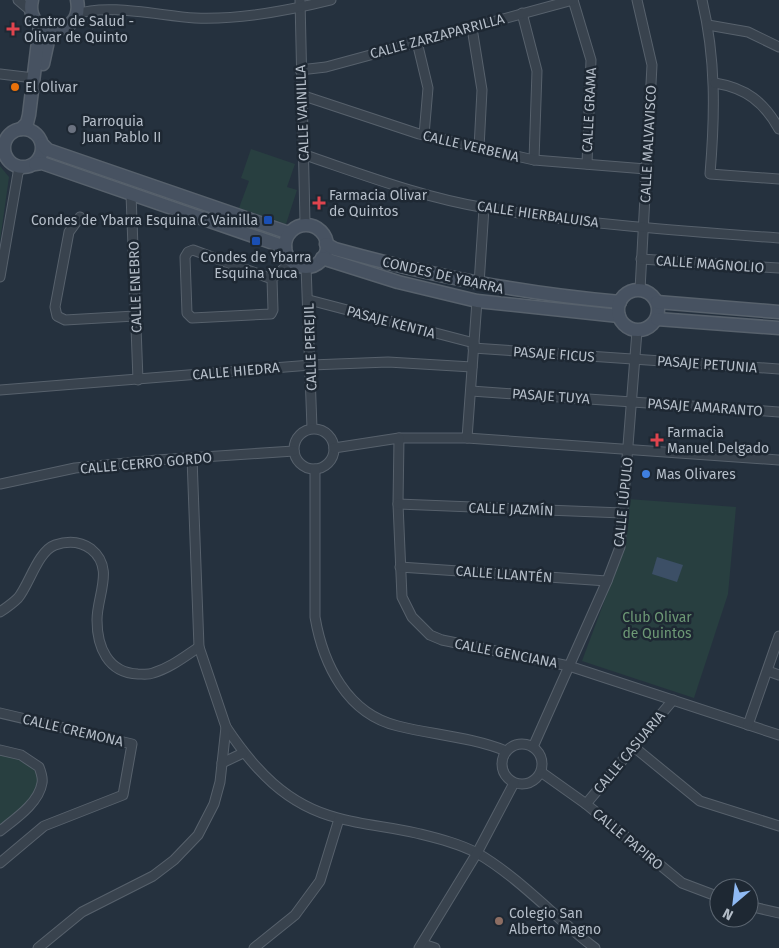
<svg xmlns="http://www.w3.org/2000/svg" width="779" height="948" font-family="'Fira Sans',sans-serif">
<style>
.green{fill:#283f40}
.water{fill:#3c4f66}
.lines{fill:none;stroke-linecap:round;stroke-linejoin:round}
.minor-casing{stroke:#57616c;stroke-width:11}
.secondary-casing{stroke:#57616c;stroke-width:15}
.minor{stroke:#39434e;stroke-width:9}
.secondary{stroke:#475261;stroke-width:12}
.health-dot{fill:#e0444e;stroke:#1e2833;stroke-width:2}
.food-dot{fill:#e8710a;stroke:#1e2833;stroke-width:2}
.worship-dot{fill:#6b7280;stroke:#1e2833;stroke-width:2}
.transit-dot{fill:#1a4fb4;stroke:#1e2833;stroke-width:2}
.shop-dot{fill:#3f7fe0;stroke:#1e2833;stroke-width:2}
.education-dot{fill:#8d6e63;stroke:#1e2833;stroke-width:2}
.labels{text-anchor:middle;stroke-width:5;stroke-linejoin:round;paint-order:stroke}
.poi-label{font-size:14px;fill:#b5bec9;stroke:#1e2833;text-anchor:start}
.street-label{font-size:14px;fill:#b5bec9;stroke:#1e2833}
.park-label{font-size:14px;fill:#6d9975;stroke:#1e2833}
</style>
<rect width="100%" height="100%" fill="#25313e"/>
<g class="green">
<path d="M251 149 295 164 287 187 297 190 286 224 239 208 249 181 241 178Z"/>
<path d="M0 166 9 177 0 241Z"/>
<path d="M628 499 736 507 728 594 694 698 582 661 626 543Z"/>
<path d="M0 750 21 755 43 781 40 790 0 831Z"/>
</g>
<path class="water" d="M657 557 683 565 677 582 652 574Z"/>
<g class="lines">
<g class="minor-casing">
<g id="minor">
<path d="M18 0 31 11"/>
<path d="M300 0 305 222 307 225"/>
<path d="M573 0 591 60 587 164"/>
<path d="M637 0 652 65 640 290"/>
<path d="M702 0C716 59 715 114 710 174L779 179"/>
<path d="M522 13 537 71 534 160"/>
<path d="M77 14C107 3 161 16 195 18 240 20 287 11 331 0"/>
<path d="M708 25 748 32 779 47"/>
<path d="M472 28 482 90 479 148"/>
<path d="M417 42 428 88 424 135"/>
<path d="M300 70 326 67 573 0"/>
<path d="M0 74 34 78"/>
<path d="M715 83C746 88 764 102 779 129"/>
<path d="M301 95 419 134 534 160 646 169"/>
<path d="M305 155C364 175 424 198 486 208 583 224 681 231 779 238"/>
<path d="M131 194 138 380"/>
<path d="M80 217 69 232 55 307 57 316 65 320 135 316"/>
<path d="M641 259 779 268"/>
<path d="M306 266 312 428"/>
<path d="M0 277 18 173 22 167"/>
<path d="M272 279 193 250 188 252 185 257 187 313 192 318 271 314 273 310 272 279 292 261"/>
<path d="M479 284 484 208"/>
<path d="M309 300 474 343"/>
<path d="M473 348 779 369"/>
<path d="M0 390 311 365 388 362 472 367"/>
<path d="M471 391 779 412"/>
<circle cx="314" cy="449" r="20"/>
<path d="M399 438H467L779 460"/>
<path d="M467 438 477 301"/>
<path d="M334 448 399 438 398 504 402 597 412 617 430 635 442 640 569 666 779 735"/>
<path d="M315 469V617C323 664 347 714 398 726 434 735 471 737 506 751"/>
<path d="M0 484 75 468 157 460 294 451"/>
<path d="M398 504 623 513"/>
<path d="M400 567 607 581"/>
<path d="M0 612C6 608 13 603 18 598 29 585 38 551 55 545 67 541 80 541 91 549 115 568 97 595 97 620 97 647 108 673 138 674 143 674 148 675 153 673 170 668 184 657 199 647"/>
<path d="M768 671 779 675"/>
<path d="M0 713 132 744 123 795 44 826 0 863"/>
<path d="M748 725 779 636"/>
<path d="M226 727C254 769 286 805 338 818 363 825 390 827 416 833 436 838 458 843 477 853 520 878 555 918 595 948"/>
<circle cx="522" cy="764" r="20"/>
<path d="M533 747 607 581 620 547 637 331"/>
<path d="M634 747 700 801 779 826"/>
<path d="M0 750 21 755 39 767C41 772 43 778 42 783 39 803 15 819 0 831"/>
<path d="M222 763 243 753"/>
<path d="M541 772 586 804 682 883 719 897"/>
<path d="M586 804 673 700"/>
<path d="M749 906 779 913"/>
<path d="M423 944 435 948"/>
<path d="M38 948 82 912 153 876 174 860 198 835 214 804 220 782 226 727 199 647 192 458"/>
<path d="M254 948 295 915 320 881 339 819"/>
<path d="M419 948 477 853 514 783"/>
</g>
</g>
<g class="secondary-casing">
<g id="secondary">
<path d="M32 0C23 38 85 40 77 0"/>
<path d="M43 64 48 41 54 30"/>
<circle cx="23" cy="148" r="19"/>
<path d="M21 129 27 123 29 115 40 25"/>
<path d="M42 144 48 150 289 233"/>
<path d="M35 164 42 163 285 247"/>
<circle cx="306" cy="246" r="21"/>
<path d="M326 244 335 249C432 276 519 293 620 302"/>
<path d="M322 258 398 282 477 301 619 316"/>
<circle cx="638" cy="310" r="20"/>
<path d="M657 302 779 312"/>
<path d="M657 319 779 328"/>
</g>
</g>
<use href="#minor" class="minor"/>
<use href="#secondary" class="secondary"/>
</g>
<g class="health-dot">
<path d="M10.5 21.5h5v5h5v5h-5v5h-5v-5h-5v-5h5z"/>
<path d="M316.5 195.5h5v5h5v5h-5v5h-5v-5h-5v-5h5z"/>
<path d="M654.5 432.5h5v5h5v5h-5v5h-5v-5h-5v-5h5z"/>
</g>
<circle class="food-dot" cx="15" cy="87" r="5"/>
<circle class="worship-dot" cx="72" cy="129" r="5"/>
<g class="transit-dot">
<rect x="263" y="215" width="10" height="10" rx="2.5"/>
<rect x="251" y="236" width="10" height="10" rx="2.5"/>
</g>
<circle class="shop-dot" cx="646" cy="474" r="5"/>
<circle class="education-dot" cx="499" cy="921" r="5"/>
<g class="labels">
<g class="poi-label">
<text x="24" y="26">Centro de Salud -<tspan x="24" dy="16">Olivar de Quinto</tspan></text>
<text x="25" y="92">El Olivar</text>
<text x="82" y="126">Parroquia<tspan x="82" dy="16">Juan Pablo II</tspan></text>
<text x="329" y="200">Farmacia Olivar<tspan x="329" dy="16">de Quintos</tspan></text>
<text x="258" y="225" text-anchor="end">Condes de Ybarra Esquina C Vainilla</text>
<text x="256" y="262" text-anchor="middle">Condes de Ybarra<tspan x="256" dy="16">Esquina Yuca</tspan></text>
<text x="667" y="437">Farmacia<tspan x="667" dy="16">Manuel Delgado</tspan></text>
<text x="656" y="479">Mas Olivares</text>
<text x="509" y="918">Colegio San<tspan x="509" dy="16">Alberto Magno</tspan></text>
</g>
<g class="street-label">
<text transform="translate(437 36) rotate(-15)" y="5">CALLE ZARZAPARRILLA</text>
<text transform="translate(589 110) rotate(-87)" y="5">CALLE GRAMA</text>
<text transform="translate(302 113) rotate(-92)" y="5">CALLE VAINILLA</text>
<text transform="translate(648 144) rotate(-87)" y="5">CALLE MALVAVISCO</text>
<text transform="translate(471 146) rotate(13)" y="5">CALLE VERBENA</text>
<text transform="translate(538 214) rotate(8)" y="5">CALLE HIERBALUISA</text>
<text transform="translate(710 264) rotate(4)" y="5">CALLE MAGNOLIO</text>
<text transform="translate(443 275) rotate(13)" y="5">CONDES DE YBARRA</text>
<text transform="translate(135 287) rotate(-92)" y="5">CALLE ENEBRO</text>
<text transform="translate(391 322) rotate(15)" y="5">PASAJE KENTIA</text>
<text transform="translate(310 347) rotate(-92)" y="5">CALLE PEREJIL</text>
<text transform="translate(554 354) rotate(4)" y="5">PASAJE FICUS</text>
<text transform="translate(707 364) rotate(4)" y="5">PASAJE PETUNIA</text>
<text transform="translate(236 371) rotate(-5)" y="5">CALLE HIEDRA</text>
<text transform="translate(551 396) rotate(4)" y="5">PASAJE TUYA</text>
<text transform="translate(705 407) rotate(4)" y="5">PASAJE AMARANTO</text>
<text transform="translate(146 463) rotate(-5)" y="5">CALLE CERRO GORDO</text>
<text transform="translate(623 502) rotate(-84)" y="5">CALLE LÚPULO</text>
<text transform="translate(511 509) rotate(2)" y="5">CALLE JAZMÍN</text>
<text transform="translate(504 574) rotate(4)" y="5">CALLE LLANTÉN</text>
<text transform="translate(506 653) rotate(11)" y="5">CALLE GENCIANA</text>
<text transform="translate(73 730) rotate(13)" y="5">CALLE CREMONA</text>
<text transform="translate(629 752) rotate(-50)" y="5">CALLE CASUARIA</text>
<text transform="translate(628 839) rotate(40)" y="5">CALLE PAPIRO</text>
</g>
<g class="park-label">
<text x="657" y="622">Club Olivar<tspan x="657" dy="16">de Quintos</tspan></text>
</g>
</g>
<g transform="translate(734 903) rotate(208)"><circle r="24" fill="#1e2833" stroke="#5a646f"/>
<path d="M0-4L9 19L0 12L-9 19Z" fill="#8fbaf4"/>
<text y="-8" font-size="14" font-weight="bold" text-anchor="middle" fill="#b5bec9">N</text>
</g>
</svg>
